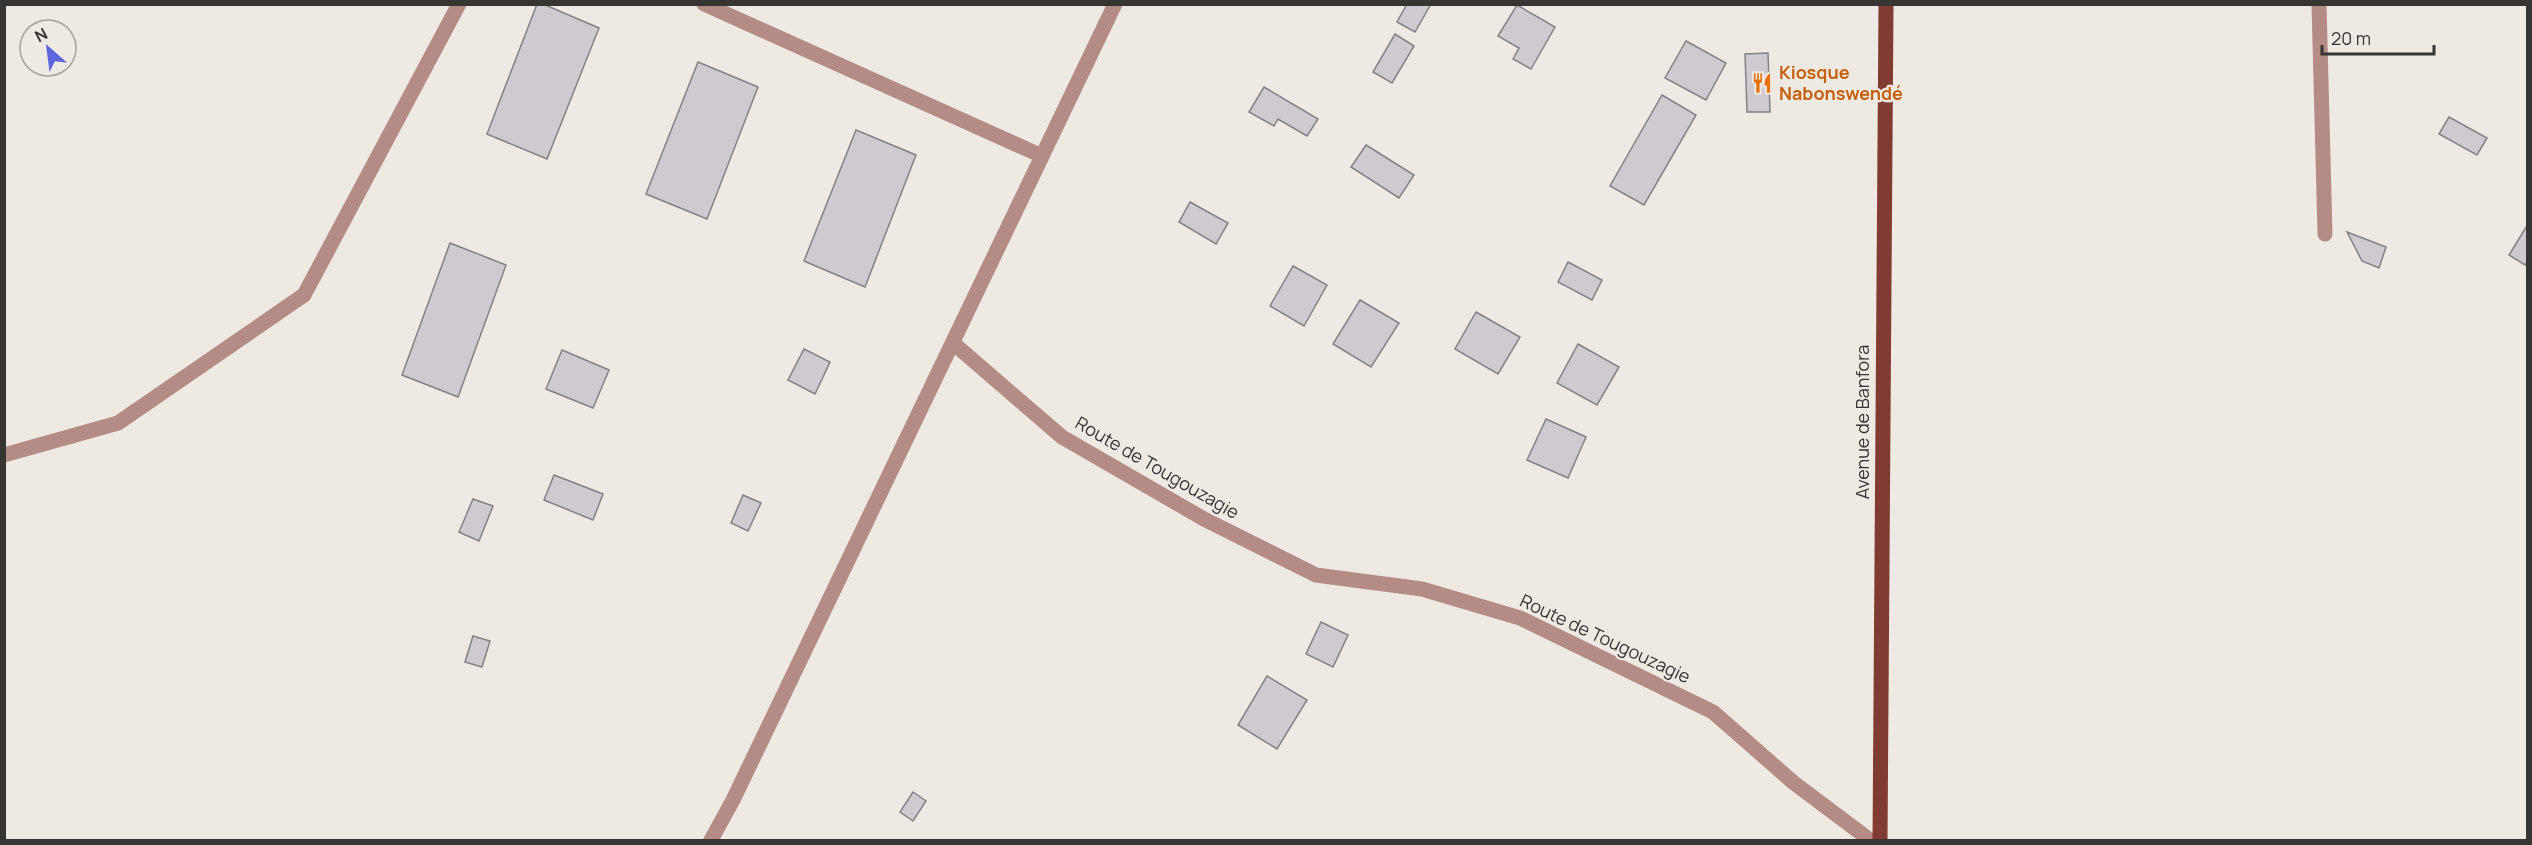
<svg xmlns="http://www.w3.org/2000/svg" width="2532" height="845" font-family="Manrope,sans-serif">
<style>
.building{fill:#cfcad0;stroke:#848085;stroke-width:1.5}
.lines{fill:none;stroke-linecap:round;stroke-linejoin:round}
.minor{stroke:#b48c85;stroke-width:15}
.major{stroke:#803c33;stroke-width:15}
.labels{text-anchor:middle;stroke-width:4.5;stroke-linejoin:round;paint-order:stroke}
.food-label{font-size:18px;font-weight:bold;fill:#c56008;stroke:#eee9e3;text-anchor:start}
.street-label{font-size:18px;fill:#373533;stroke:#eee9e3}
</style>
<rect width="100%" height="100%" fill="#eee9e3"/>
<g class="building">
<path d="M537 4H543L599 28 547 159 487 134Z"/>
<path d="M1407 4H1431L1415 32 1397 22Z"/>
<path d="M1517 5 1555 27 1531 69 1513 59 1519 48 1498 36Z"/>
<path d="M1395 34 1414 46 1392 83 1373 72Z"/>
<path d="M1686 41 1726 63 1706 100 1665 78Z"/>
<path d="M1768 53 1770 112H1747L1745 54Z"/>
<path d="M698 62 758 87 707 219 646 194Z"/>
<path d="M1264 87 1318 119 1307 136 1278 119 1274 126 1249 112Z"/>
<path d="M1662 95 1696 115 1644 205 1610 186Z"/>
<path d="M2449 117 2487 138 2477 155 2439 134Z"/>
<path d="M856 130 916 155 865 287 804 261Z"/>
<path d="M1366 145 1414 175 1399 198 1351 167Z"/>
<path d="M1190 202 1228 223 1216 244 1179 222Z"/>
<path d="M2528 224V260L2525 265 2509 255Z"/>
<path d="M2347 232 2386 247 2379 268 2362 261Z"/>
<path d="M450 243 506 265 458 397 402 375Z"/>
<path d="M1568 262 1602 280 1592 300 1558 282Z"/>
<path d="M1293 266 1327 285 1304 326 1270 306Z"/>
<path d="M1360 300 1399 323 1371 367 1333 344Z"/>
<path d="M1476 312 1520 337 1498 374 1455 349Z"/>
<path d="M1578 344 1619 367 1597 405 1557 383Z"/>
<path d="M804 349 830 362 815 394 788 380Z"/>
<path d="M562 350 609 370 593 408 546 389Z"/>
<path d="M1546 419 1586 437 1568 478 1527 460Z"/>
<path d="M554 475 603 494 593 520 544 500Z"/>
<path d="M743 495 761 503 748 531 731 523Z"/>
<path d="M473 499 493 506 479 541 459 532Z"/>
<path d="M1321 622 1348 635 1333 667 1306 654Z"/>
<path d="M473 636 490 641 482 667 465 662Z"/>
<path d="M1267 676 1307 700 1277 749 1238 725Z"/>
<path d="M913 792 926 801 913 821 900 812Z"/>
</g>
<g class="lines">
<g class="minor">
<path d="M704 4 1042 156"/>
<path d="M2319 4 2325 234"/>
<path d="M953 343 1062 437 1204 519 1316 575 1422 589 1520 618 1713 712 1794 783 1870 840"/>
<path d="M4 455 118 423 304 295 459 4"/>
<path d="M711 840 733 800 1115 4"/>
</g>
<path class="major" d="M1880 840 1886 4"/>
</g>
<defs>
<g id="restaurant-bare" transform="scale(1.62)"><path d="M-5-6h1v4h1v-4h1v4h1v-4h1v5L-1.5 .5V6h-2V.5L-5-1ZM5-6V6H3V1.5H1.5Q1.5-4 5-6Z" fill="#e8710a" stroke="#eee9e3" stroke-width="2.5" paint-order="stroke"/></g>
</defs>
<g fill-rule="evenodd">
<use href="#restaurant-bare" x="1762" y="83"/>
</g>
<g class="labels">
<g class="food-label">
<text x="1779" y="79">Kiosque<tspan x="1779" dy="21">Nabonswendé</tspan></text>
</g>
<g class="street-label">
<text transform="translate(1863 422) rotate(-90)" y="6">Avenue de Banfora</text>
<text transform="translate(1157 468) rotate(30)" y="6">Route de Tougouzagie</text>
<text transform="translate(1605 639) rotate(25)" y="6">Route de Tougouzagie</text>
</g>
</g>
<rect width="2532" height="845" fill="none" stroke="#373533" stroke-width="12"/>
<g transform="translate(48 48) rotate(332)"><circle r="28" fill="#eee9e3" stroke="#a5a19d" stroke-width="1.5"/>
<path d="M0-4.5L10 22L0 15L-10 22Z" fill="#5c67df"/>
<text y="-9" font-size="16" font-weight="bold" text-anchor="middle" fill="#373533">N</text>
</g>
<path d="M2322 45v9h112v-9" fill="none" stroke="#373533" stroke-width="3"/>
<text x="2331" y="45" font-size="18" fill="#373533" stroke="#eee9e3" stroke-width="4.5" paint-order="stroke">20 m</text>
</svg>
